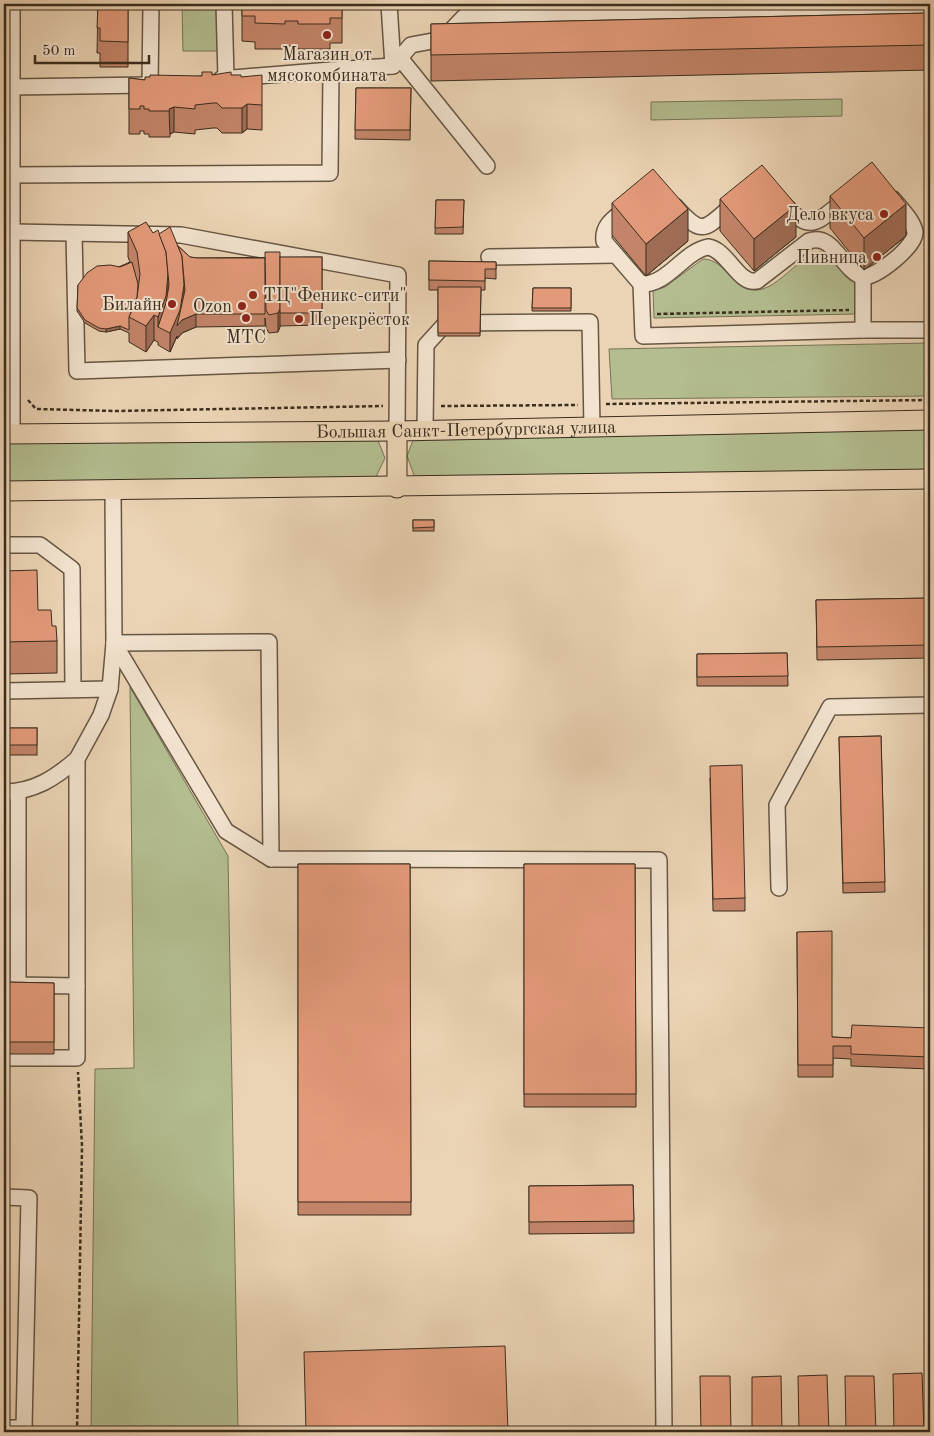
<svg xmlns="http://www.w3.org/2000/svg" width="934" height="1436" font-family="'Old Standard TT',serif">
<style>
.green{fill:#b3bd90;stroke:#767456}
.lines{fill:none;stroke-linecap:round;stroke-linejoin:round}
.minor-casing{stroke:#665643;stroke-width:18}
.major-casing{stroke:#3a2c1d;stroke-width:21}
.path{stroke:#3a2c1d;stroke-width:2.5;stroke-dasharray:4 2.5;stroke-linecap:butt}
.minor{stroke:#f2e3cf;stroke-width:15}
.major{stroke:#ebd4b5;stroke-width:19}
.wall{fill:#c38469;stroke:#3a2c1d}
.shaded-wall{fill:#9f6c55;stroke:#3a2c1d}
.building{fill:#e39a7a;stroke:#3a2c1d}
.poi-dot{fill:#8f2418;stroke:#f2e3cf;stroke-width:2}
.labels{text-anchor:middle;stroke-width:4;stroke-linejoin:round;paint-order:stroke}
.poi-label{font-size:18px;fill:#3a2c1d;stroke:#f2e3cf;text-anchor:end}
.street-label{font-size:18px;fill:#3a2c1d;stroke:#f2e3cf}
</style>
<rect width="100%" height="100%" fill="#ebd4b5"/>
<filter id="stains"><feTurbulence type="fractalNoise" baseFrequency=".004" numOctaves="4"/><feColorMatrix values="0 0 0 0 .2 0 0 0 0 .09 0 0 0 0 .02 0 0 0 .5 -.17"/></filter>
<radialGradient id="worn" r=".72"><stop offset=".6" stop-color="#630" stop-opacity="0"/><stop offset="1" stop-color="#630" stop-opacity=".3"/></radialGradient>
<g class="green">
<path d="M182 4H222V51H183Z"/>
<path d="M577 4H888V7L577 11Z"/>
<path d="M842 99V116L651 120V102Z"/>
<path d="M821 252 832 256 854 281 856 286 857 314 654 318 653 291 665 287 703 259C727 259 732 293 758 290 780 287 797 257 821 252Z"/>
<path d="M930 343V396L612 399 609 349Z"/>
<path d="M930 427V470L415 478 407 456 415 435Z"/>
<path d="M377 438 385 458 375 479 4 483V442Z"/>
<path d="M130 687 228 856 238 1432H91L95 1069 134 1068Z"/>
</g>
<g class="lines">
<g class="minor-casing">
<g id="minor">
<path d="M224 4 226 78"/>
<path d="M389 4 393 66"/>
<path d="M400 58 487 166"/>
<path d="M221 79 331 70"/>
<path d="M150 85 151 4"/>
<path d="M12 87 148 85"/>
<path d="M12 175 330 173 331 70 393 66 411 45 443 39 464 17 930 11"/>
<path d="M782 202C812 235 815 223 846 199"/>
<path d="M675 206C704 239 705 228 735 203"/>
<path d="M628 207C616 217 602 224 604 241L641 284 643 336 863 330"/>
<path d="M12 232 181 235 398 275 397 431"/>
<path d="M74 234 77 371 398 360"/>
<path d="M489 257 616 255"/>
<path d="M863 277C877 277 916 246 915 232 913 220 900 208 893 199"/>
<path d="M641 284C668 285 683 252 708 247 728 250 738 285 757 281L809 241C834 232 842 271 863 277V330H930"/>
<path d="M425 430 426 345 446 323 590 322 592 427"/>
<path d="M12 434V4"/>
<path d="M4 545H40L72 569 73 689"/>
<path d="M114 643 226 831 271 859 659 860 664 1432"/>
<path d="M114 643 269 642 271 859"/>
<path d="M4 691 110 689"/>
<path d="M4 792C34 792 55 778 77 759"/>
<path d="M18 792V985L77 986"/>
<path d="M779 888 777 805 830 707 930 705"/>
<path d="M4 1058H77V759L101 715 110 689 114 643 113 490"/>
<path d="M4 1197 29 1198 24 1428H4"/>
</g>
</g>
<g class="major-casing">
<g id="major">
<path d="M397 431V488"/>
<path id="s1" d="M4 434 397 431 930 420"/>
<path d="M4 491 930 479"/>
</g>
</g>
<g class="path">
<path d="M657 314 849 310"/>
<path d="M28 400 36 409 116 411 383 406"/>
<path d="M606 404 930 400"/>
<path d="M441 406 578 405"/>
<path d="M77 1432 82 1146 78 1072"/>
</g>
<use href="#minor" class="minor"/>
<use href="#major" class="major"/>
</g>
<g class="wall">
<path d="M98 4H128V67H100V53H97Z"/>
<path d="M242 4H342V43H330V49H298V46H285V49H255V42L242 41Z"/>
<path d="M930 13V70L431 81V24Z"/>
<path d="M212 75H231L241 77 262 105V130L247 129 242 133H222L217 128H213L195 130V134L174 132 170 134V137H149V134H144V131H140V134H129V78L145 80 202 76Z"/>
<path d="M356 88H411L410 140 355 139Z"/>
<path d="M830 196 906 236 864 270 830 228Z"/>
<path d="M720 199 796 237 754 271 720 231Z"/>
<path d="M436 200H464L463 234H435Z"/>
<path d="M612 203 688 241 646 276 612 235Z"/>
<path d="M128 232 159 234 178 246 190 257 197 258 322 257V325L280 326 278 332 269 333 266 328 265 318V326L196 327 182 333 177 339V336L170 352 158 345V342L154 340 146 352 129 342V333L120 329 106 332 99 331 85 323 77 311 78 285 130 262 128 257Z"/>
<path d="M429 261 496 262V279L485 278V290H481L480 336H438V290H429Z"/>
<path d="M533 288H571V311H532Z"/>
<rect x="413" y="520" width="21" height="11"/>
<path d="M4 579 38 610 52 626 57 641V673L4 674Z"/>
<path d="M930 598V658L817 660 816 600Z"/>
<path d="M787 653 788 686H697V654Z"/>
<rect x="4" y="728" width="33" height="27"/>
<path d="M881 736 885 892 843 893 839 737Z"/>
<path d="M710 778 745 898V911H713Z"/>
<path d="M298 864H410L411 1215H298Z"/>
<path d="M524 864H635L636 1107H524Z"/>
<path d="M797 932 832 1037 851 1038 930 1028V1069L851 1066V1059L833 1058V1077H798Z"/>
<path d="M4 982 54 983V1054H4Z"/>
<path d="M633 1185 634 1233 529 1234V1186Z"/>
</g>
<g class="shaded-wall">
<path d="M247 104V129L242 133V108Z"/>
<path d="M174 107V132L170 134 169 109Z"/>
<path d="M906 204V236L864 270V238Z"/>
<path d="M796 205V237L754 271V239Z"/>
<path d="M688 209V241L646 276V244Z"/>
<path d="M168 274V299L158 327V317Z"/>
<path d="M184 285V303L182 320 196 314V327L182 333 177 339V336L170 352V333Z"/>
<path d="M280 309V327L278 332V313Z"/>
<path d="M154 315V340L146 352V326Z"/>
<path d="M120 326V329L106 332V329Z"/>
</g>
<g class="building">
<path d="M98 4H128V42L100 41V28H97Z"/>
<path d="M242 4H342V18H330V24H298V21H285V24L255 23V16H242Z"/>
<path d="M930 13V45L431 55V24Z"/>
<path d="M202 72H212V75L231 72V75H241V77L262 75V105L247 104 242 108H222L217 103H213L195 105V109L174 107 169 109 170 111H149V109H144V106H140V109H129V78L145 80V77H150V75L202 76Z"/>
<path d="M356 88H411L410 130H355Z"/>
<path d="M872 162 906 204 864 238 830 196Z"/>
<path d="M762 165 796 205 754 239 720 199Z"/>
<path d="M653 169 688 209 646 244 612 203Z"/>
<path d="M436 200H464L463 227 435 228Z"/>
<path d="M146 222 153 233 158 230 166 252 168 274 166 296 158 317 154 315 146 326 129 317 137 297 140 274 137 252 128 232Z"/>
<path d="M170 227 182 256 184 285 180 310 170 333 158 327 166 303 169 285 166 252 159 234Z"/>
<path d="M178 246 190 257 197 258H265V314H196L182 320 177 326 185 290 182 256Z"/>
<path d="M265 252H280V309L278 313 269 315 266 310Z"/>
<rect x="280" y="257" width="42" height="56"/>
<path d="M429 261 496 262V269H485V281L429 280Z"/>
<path d="M132 262 138 284 137 297 129 317V330L120 326 106 329 99 328 85 320 77 308 78 285 87 273 97 266 110 265 120 267Z"/>
<path d="M438 287H481L480 333H438Z"/>
<path d="M533 288H571V308H532Z"/>
<path d="M413 520H434V527L413 528Z"/>
<path d="M37 570 38 610H51L52 626H56L57 641 4 642V571Z"/>
<path d="M930 598V645L817 647 816 600Z"/>
<path d="M787 653 788 676 697 677V654Z"/>
<rect x="4" y="728" width="33" height="17"/>
<path d="M881 736 885 882 843 883 839 737Z"/>
<path d="M742 765 745 898 713 899 710 766Z"/>
<path d="M298 864H410L411 1202H298Z"/>
<path d="M524 864H635L636 1094H524Z"/>
<path d="M832 931V1037L851 1038 852 1025 930 1028V1057L851 1054V1046H833V1065H798L797 932Z"/>
<path d="M4 982 54 983V1042H4Z"/>
<path d="M633 1185 634 1221 529 1222V1186Z"/>
<path d="M505 1346 508 1432H306L304 1352Z"/>
<path d="M922 1373 924 1432H894L893 1374Z"/>
<path d="M827 1375 829 1432H799L798 1376Z"/>
<path d="M700 1376H730L731 1432H701Z"/>
<path d="M781 1376 782 1432H752V1377Z"/>
<path d="M845 1376H874L876 1432H846Z"/>
<rect x="523" y="1428" width="68" height="4"/>
</g>
<g class="poi-dot">
<circle cx="327" cy="35" r="5"/>
<circle cx="884" cy="214" r="5"/>
<circle cx="877" cy="257" r="5"/>
<circle cx="253" cy="295" r="5"/>
<circle cx="172" cy="304" r="5"/>
<circle cx="242" cy="306" r="5"/>
<circle cx="246" cy="318" r="5"/>
<circle cx="299" cy="319" r="5"/>
</g>
<g class="labels">
<g class="poi-label">
<text x="327" y="60" text-anchor="middle">Магазин от<tspan x="327" dy="21">мясокомбината</tspan></text>
<text x="874" y="220">Дело вкуса</text>
<text x="867" y="263">Пивница</text>
<text x="263" y="301" text-anchor="start">ТЦ"Феникс-сити"</text>
<text x="162" y="310">Билайн</text>
<text x="232" y="312">Ozon</text>
<text x="309" y="325" text-anchor="start">Перекрёсток</text>
<text x="246" y="343" text-anchor="middle">МТС</text>
</g>
<g class="street-label">
<text dy="6" stroke="none"><textPath href="#s1" startOffset="462">Большая Санкт-Петербургская улица</textPath></text>
</g>
</g>
<rect width="934" height="1436" fill="none" stroke="#ebd4b5" stroke-width="20"/>
<rect x="5" y="5" width="924" height="1426" fill="none" stroke="#3a2c1d" stroke-width="2.5"/>
<rect x="10" y="10" width="914" height="1416" fill="none" stroke="#3a2c1d"/>
<path d="M35 55v8h114v-8" fill="none" stroke="#3a2c1d" stroke-width="2.5"/>
<text x="42" y="55" font-size="15" fill="#3a2c1d" stroke="#f2e3cf" stroke-width="4" paint-order="stroke">50 m</text>
<rect width="100%" height="100%" filter="url(#stains)"/>
<rect width="100%" height="100%" fill="url(#worn)"/>
</svg>
